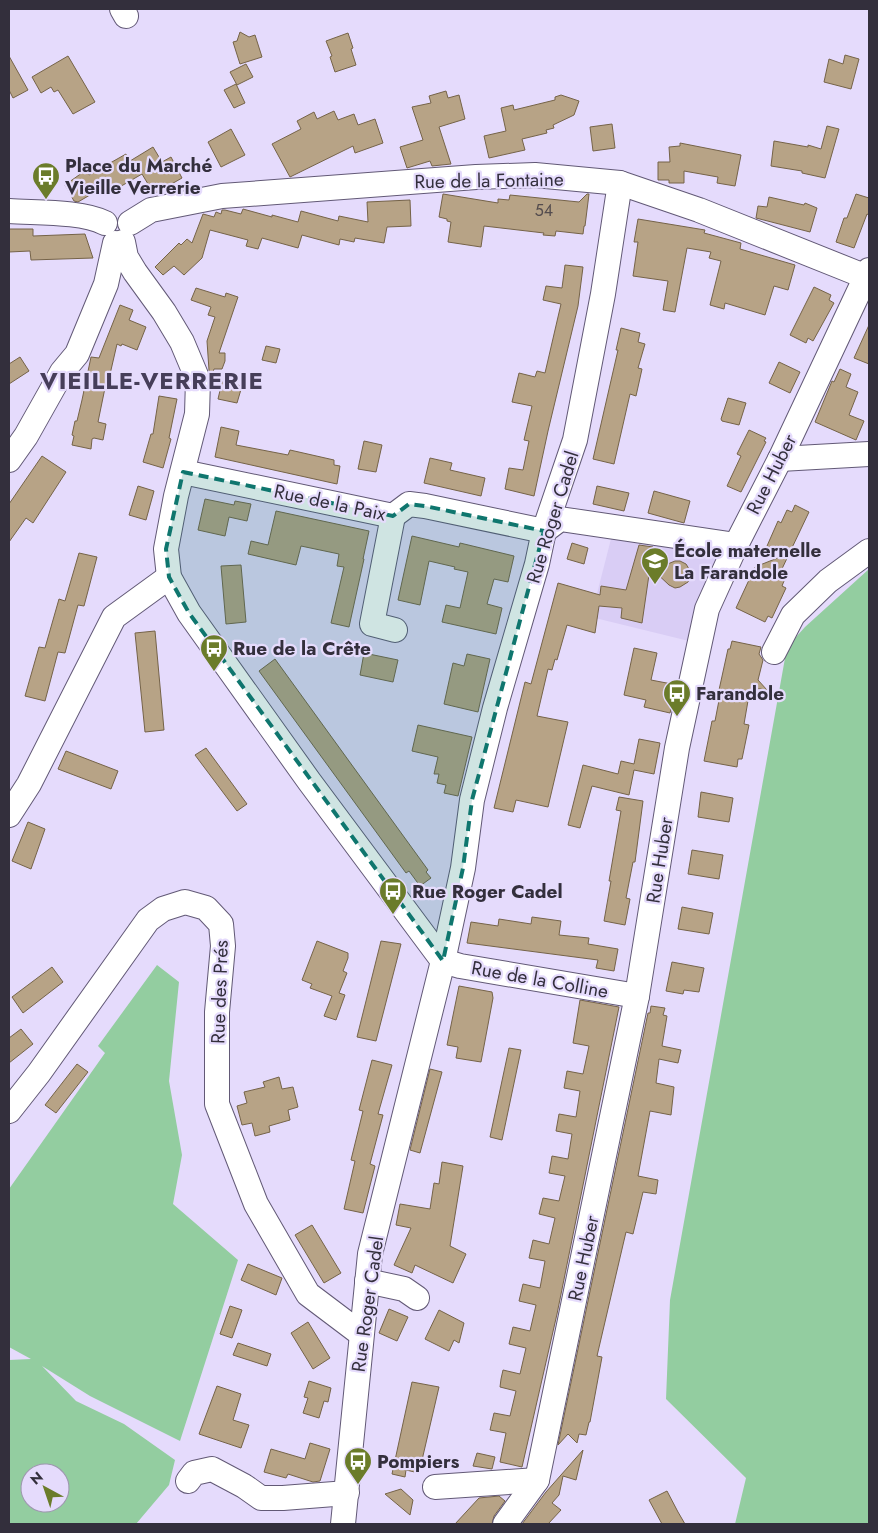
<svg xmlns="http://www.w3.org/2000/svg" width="878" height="1533" font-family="Jost,sans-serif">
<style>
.built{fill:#d9cdf5}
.green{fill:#93cda0;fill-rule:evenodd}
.building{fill:#b7a386;stroke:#756348}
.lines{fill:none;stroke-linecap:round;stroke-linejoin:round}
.minor-casing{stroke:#625976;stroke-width:26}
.minor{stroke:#fff;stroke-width:24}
.marked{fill:#0f766e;fill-opacity:0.2;stroke:#0f766e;stroke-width:4;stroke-dasharray:10 6;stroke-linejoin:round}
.labels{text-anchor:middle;stroke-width:4.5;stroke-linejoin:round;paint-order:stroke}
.number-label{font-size:16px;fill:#544c4e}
.poi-label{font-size:19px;font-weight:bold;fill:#332f3c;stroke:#e5dbfc;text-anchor:start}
.street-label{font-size:19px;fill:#332f3c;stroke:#e5dbfc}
.district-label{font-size:24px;font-weight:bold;letter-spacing:1px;fill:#463e59;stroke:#e5dbfc}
</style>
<rect width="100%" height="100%" fill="#e5dbfc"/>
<path class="built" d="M612 535 720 553 693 642 591 617Z"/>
<g class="green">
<path d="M869 569V1524H735L746 1478 666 1399 670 1300 787 647 805 627Z"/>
<path d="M157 965 179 982 169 1081 182 1155 173 1204 238 1260 180 1441 90 1396 42 1366 76 1401 124 1424 175 1460 169 1485 136 1524H9V1360L31 1359 9 1347V1189L105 1053 98 1046ZM30 1473H60V1503H30Z"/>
</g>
<g class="building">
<path d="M240 32 249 37 255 35 262 57 240 64 233 42 237 41Z"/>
<path d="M348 33 353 48 351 49 356 65 335 72 330 57 332 56 326 41Z"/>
<path d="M845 55 859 59 851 89 824 82 829 59 843 64Z"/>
<path d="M9 56 28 90 13 98 9 90Z"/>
<path d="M68 56 95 102 73 114 58 90 54 92 51 87 41 93 32 77Z"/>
<path d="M246 64 253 77 237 85 230 72Z"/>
<path d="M236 84 245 103 234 108 224 90Z"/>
<path d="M446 91 448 98 459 95 465 119 439 127 451 164 432 166 430 161 407 168 400 147 423 140 412 107 431 103 429 96Z"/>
<path d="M561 95 579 101 574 115 553 125 554 128 546 130 547 133 522 139 525 150 489 158 484 136 506 131 501 108 513 105 514 110 555 100V97Z"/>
<path d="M334 111 338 120 354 114 358 125 375 119 383 143 355 153 353 146 290 177 272 144 301 129 297 121 314 112 317 119Z"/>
<path d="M612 124 615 148 593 151 590 127Z"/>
<path d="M827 126 839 129 825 178 802 173V171L771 166 774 141 808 147V145L821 149Z"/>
<path d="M231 129 245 155 221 167 208 142Z"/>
<path d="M680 143 741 155 735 186 717 183 718 177 684 171V183H669V180H658V162H670L669 147 680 146Z"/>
<path d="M153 147 162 162 171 157 182 178 154 194 142 174 111 192 107 185 78 202 74 201 65 185 86 170 89 175 126 154 130 161Z"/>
<path d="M443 194 498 203V199L509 200 510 195 579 202 587 194H589L585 226H584L583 234 556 231 555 236 543 235 544 233 484 226 481 247 448 242 451 222 447 221V219L439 217Z"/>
<path d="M856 194 869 198V215L867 214 854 248 836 242 844 218H847Z"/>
<path d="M769 197 804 205 805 203 817 208 810 232 756 218 758 206 767 207Z"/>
<path d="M410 200 411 226 387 227 384 243 355 238 354 242 340 239 339 245 302 235 298 248 262 238 258 249 246 246 248 240 210 230 202 258 184 275 174 266 163 275 155 267 179 243 181 245 187 239 192 243 203 214 214 217 216 212 221 214 222 210H225L241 214 243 209 272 217V215L298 222 301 211 338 221 339 216 368 222 367 202Z"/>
<path d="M638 219 705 230 704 233 741 243 740 249 795 265 788 290 774 286 765 315 725 303 724 309 710 305 721 261 709 258 711 252 687 248 675 312 663 310 668 281 633 276 638 242H634Z"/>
<path d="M9 229H33V236L85 234 93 258 31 260 30 251 9 252Z"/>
<path d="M565 265 583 267 578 306 548 431 534 496 505 489 509 468 523 470 529 441 524 440 532 406 512 402 519 373 535 377 537 371 545 373 561 304 543 300 546 286 562 288Z"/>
<path d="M814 287 831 295 829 300 834 303 813 341 808 338 806 343 790 335Z"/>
<path d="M196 288 225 297 226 293 238 297 219 353H225V361L222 369H214L211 378 209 370 207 341 215 317 208 315 211 307 191 300Z"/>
<path d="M120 305 133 310 129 320 146 327 137 350 122 344 121 346 117 344 108 383H106L98 422 106 424 103 440 94 438 92 439 91 449 72 445 74 436 72 435 75 421H77L82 400 91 357 99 358Z"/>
<path d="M869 325V364L854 358Z"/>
<path d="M621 328 640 333 638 342 645 344 638 368 642 369 636 396 630 394 614 464 593 459 618 350H616Z"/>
<path d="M266 346 280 349 276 363 262 360Z"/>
<path d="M20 357 29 371 9 384V364Z"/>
<path d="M779 362 800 372 790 393 769 383Z"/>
<path d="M840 369 851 374 846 387 858 392 849 415 864 421 856 440 815 422 832 381 834 382Z"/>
<path d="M222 382 242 386 237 403 218 399Z"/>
<path d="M159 396 177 399 169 438 171 439 163 468 143 462 151 434H153Z"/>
<path d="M728 398 746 403 739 425 722 421 721 419Z"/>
<path d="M221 427 239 431 236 445 288 455 290 450 334 460V465L340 466 337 484 215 457Z"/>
<path d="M749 430 766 438 764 441 766 442 741 492 727 486 741 456 737 454Z"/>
<path d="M364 441 382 445 376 472 358 469Z"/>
<path d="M42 456 66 472 33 523 26 518 9 542V504Z"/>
<path d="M430 458 452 463 450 470 485 478 481 496 424 483Z"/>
<path d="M138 486 154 491 146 520 129 515Z"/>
<path d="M597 486 629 493 624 511 593 504Z"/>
<path d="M654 491 690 501 684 523 648 513Z"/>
<path d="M205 499 234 505 235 501 251 504 247 521 229 517 225 536 198 530Z"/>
<path d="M795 505 809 512 780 573 784 581 782 586 786 588 772 618 768 616 765 622 736 608 755 567 785 555 767 546 778 521 781 523 787 510 792 512Z"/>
<path d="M276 511 369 531 363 559H364L349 627 331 623 344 567 337 566 339 554 301 546 296 565 248 554 251 541 268 545Z"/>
<path d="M412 536 459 547 460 543 514 556 508 582 494 579 487 604 502 608 496 634 442 622 446 605 460 608 468 572 454 569 455 567 429 561 420 605 398 600Z"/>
<path d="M572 543 588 548 584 564 567 559Z"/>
<path d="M639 545 653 547 642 623 621 618 622 608 599 606 595 633 567 625 557 660 555 659 552 670 548 669 537 716 568 722 548 807 516 800 513 812 494 808 525 682 531 684 558 583 600 595 601 586 626 590Z"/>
<path d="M79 553 97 557 84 606 78 605 65 653 58 652 45 701 25 696 39 647 45 648 59 599 65 601Z"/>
<path d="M675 561H680L686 564 691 572 688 582 680 587 675 588 669 585 653 570Z"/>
<path d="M241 565 246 622 226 624 221 566Z"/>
<path d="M155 631 164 730 145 732 135 633Z"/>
<path d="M732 641 761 647 759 654 763 660 758 680 767 690 754 688 752 696 749 695 744 724 749 725 742 759H738L737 767 704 761 712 721H715L721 690H719L728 649H730Z"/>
<path d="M634 648 657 653 651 680 677 685 670 713 644 707 646 700 624 695Z"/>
<path d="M364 653 398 660 393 682 360 675Z"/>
<path d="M467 654 490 659 478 712 444 704 453 663 464 666Z"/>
<path d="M275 659 428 870 426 872 431 878 420 886 409 871 406 873 259 671Z"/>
<path d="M418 725 472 737 458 796 444 793 446 785 437 783 439 774H434L438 757 412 751Z"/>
<path d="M639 739 660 743 654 774 634 770 629 795 592 786 580 828 568 825 583 765 618 774 621 761 634 764Z"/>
<path d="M206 748 247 804 237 811 195 755Z"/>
<path d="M66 751 118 771 111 789 58 769Z"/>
<path d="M701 792 733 798 729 822 698 817Z"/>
<path d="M619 797 643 801 635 862H633L626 898 630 899 625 925 604 921 611 881H609L621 811 616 810Z"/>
<path d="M28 822 45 829 31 869 12 861Z"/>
<path d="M692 850 723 855 719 879 688 874Z"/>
<path d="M682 907 713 913 709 934 678 929Z"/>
<path d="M532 917 561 921 559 935 589 938 588 944 618 949 614 971 596 968 598 960 467 943 471 922 498 926 499 919 531 924Z"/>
<path d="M317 941 348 953V958L343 971 347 973 339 993 345 995 336 1020 324 1016 332 996 310 988 312 984 302 980Z"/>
<path d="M381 941 401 944 376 1041 357 1037Z"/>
<path d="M672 962 704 968 699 992 684 990 683 994 666 991Z"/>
<path d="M52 967 63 982 23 1013 12 997Z"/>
<path d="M459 986 492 992 493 998 481 1062 456 1058 458 1047 447 1045Z"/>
<path d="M580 1000 619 1007 557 1314 522 1467 500 1462 506 1433 490 1430 494 1413 510 1416 516 1391 500 1387 501 1379 503 1370 520 1374 526 1348 509 1344 513 1327 530 1331 536 1305 519 1301 523 1284 540 1288 545 1261 529 1258 533 1240 549 1244 555 1218 539 1214 543 1198 559 1201 565 1176 549 1173 552 1156 568 1159 572 1134 556 1131 559 1114 576 1117 580 1091 564 1088 567 1071 583 1074 589 1046 573 1043Z"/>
<path d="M651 1006 665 1008 663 1015 667 1016 662 1046 681 1050 678 1063 659 1059 656 1083 674 1087 671 1115 650 1111 638 1176 658 1180 656 1194 643 1192 633 1234 626 1232 597 1356 602 1357 590 1422H589L586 1435 579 1434 577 1443 568 1434 558 1445 648 1013H650Z"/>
<path d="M21 1029 33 1044 9 1063V1038Z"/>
<path d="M509 1048 521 1050 502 1140 490 1137Z"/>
<path d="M372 1060 392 1065 378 1114 383 1115 370 1164 375 1166 363 1213 344 1209 355 1161 351 1160 363 1111 359 1110Z"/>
<path d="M77 1064 88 1072 56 1113 45 1105Z"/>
<path d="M430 1069 442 1072 420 1153 410 1150Z"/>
<path d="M279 1077 282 1089 293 1087 298 1107 288 1110 290 1120 269 1126 270 1132 255 1136 252 1123 242 1125 237 1106 247 1103 244 1092 265 1087 263 1082Z"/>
<path d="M442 1162 463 1166 450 1246 466 1254 453 1283 415 1265 412 1273 394 1265 411 1228 396 1225 400 1204 430 1209 434 1183 439 1184Z"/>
<path d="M312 1225 341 1273 324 1283 295 1235Z"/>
<path d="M248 1264 282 1278 276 1295 241 1280Z"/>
<path d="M230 1306 242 1310 232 1338 220 1334Z"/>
<path d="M389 1309 408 1317 397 1341 379 1333Z"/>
<path d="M439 1310 464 1323 459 1343 454 1340 449 1351 425 1339Z"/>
<path d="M308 1322 330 1358 313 1369 291 1333Z"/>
<path d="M238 1343 271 1354 267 1366 233 1355Z"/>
<path d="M309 1381 331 1388 328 1402 324 1401 319 1418 303 1413 308 1398 304 1397Z"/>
<path d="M412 1382 439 1387 419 1473 406 1470 405 1477 392 1474Z"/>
<path d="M217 1386 241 1394 233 1420 249 1425 241 1448 199 1434Z"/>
<path d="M310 1443 330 1449 320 1481 313 1482 288 1474 286 1478 264 1472 271 1449 305 1459Z"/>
<path d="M583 1450 576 1480 563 1476 559 1495 552 1503 561 1510 548 1524H522L546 1492Z"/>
<path d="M477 1453 495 1457 492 1469 473 1466Z"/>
<path d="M401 1489 413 1500 410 1515 385 1494Z"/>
<path d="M667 1491 678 1512 685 1524H662L649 1500Z"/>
<path d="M499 1496 505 1501 494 1516 492 1524H455L479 1498Z"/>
</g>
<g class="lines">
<g class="minor-casing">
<g id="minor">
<path d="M122 9 126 16"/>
<path d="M9 211C35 213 82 211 105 223"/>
<path d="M130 223 151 210 222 196 476 177 535 175 620 183 699 210 869 278"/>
<path d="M123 242 126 257 135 272 164 312 182 342 198 380 197 414 176 496 166 549 169 577 189 613 309 781 443 961"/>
<path d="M780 459 869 454"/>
<path d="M9 460 26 436 62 372 77 354 106 284 115 243"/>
<path d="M183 472 393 516 409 504 425 506 544 531 560 519 736 545"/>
<path d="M393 516 372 624 395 630"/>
<path d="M774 652 793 615 828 581 869 551"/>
<path d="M9 815 29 784 114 617 169 577"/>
<path d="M443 961 460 966 637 996"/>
<path d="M9 1111 39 1073 148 920 163 909 185 902 206 908 221 924 223 946 217 1012V1104L256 1204 308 1294 361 1334"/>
<path d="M367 1281 404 1289 417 1298"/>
<path d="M188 1481 194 1473 212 1469 244 1486 261 1498H283L347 1493"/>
<path d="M435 1487 537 1480"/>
<path d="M343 1524 370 1254 443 961 463 868 472 800 495 708 537 564 544 531 575 440 603 294 620 183"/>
<path d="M505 1524 537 1480 637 996 677 748 707 609 736 545 780 459 869 270"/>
</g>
</g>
<use href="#minor" class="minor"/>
</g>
<path class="marked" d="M183 472 393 516 409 504 425 506 544 531 472 800 463 868 443 961 189 613 169 577 166 549Z"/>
<defs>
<g id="bus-pin" transform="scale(1.4375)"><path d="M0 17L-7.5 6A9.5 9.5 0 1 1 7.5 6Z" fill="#6b7c2a" stroke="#e5dbfc"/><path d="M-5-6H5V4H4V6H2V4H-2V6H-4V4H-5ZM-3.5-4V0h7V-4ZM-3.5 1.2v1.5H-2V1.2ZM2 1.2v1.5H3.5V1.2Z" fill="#fff"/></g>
<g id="school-pin" transform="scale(1.4375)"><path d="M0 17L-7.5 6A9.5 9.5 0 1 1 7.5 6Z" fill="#6b7c2a" stroke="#e5dbfc"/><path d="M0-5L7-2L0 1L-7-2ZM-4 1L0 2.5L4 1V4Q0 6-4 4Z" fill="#fff"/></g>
</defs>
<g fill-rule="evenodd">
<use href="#bus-pin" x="46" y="176"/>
<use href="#school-pin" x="655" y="561"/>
<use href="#bus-pin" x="214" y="648"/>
<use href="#bus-pin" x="677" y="693"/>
<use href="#bus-pin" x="393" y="891"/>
<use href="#bus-pin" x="358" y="1461"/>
</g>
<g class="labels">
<g class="number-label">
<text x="544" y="216">54</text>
</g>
<g class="poi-label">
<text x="65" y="172">Place du Marché<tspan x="65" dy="22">Vieille Verrerie</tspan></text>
<text x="674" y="557">École maternelle<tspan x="674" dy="22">La Farandole</tspan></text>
<text x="233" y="655">Rue de la Crête</text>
<text x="696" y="700">Farandole</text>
<text x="412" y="898">Rue Roger Cadel</text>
<text x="377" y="1468">Pompiers</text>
</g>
<g class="street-label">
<text transform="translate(489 180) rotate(-1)" y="7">Rue de la Fontaine</text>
<text transform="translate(771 474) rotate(-63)" y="7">Rue Huber</text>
<text transform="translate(330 502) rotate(12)" y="7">Rue de la Paix</text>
<text transform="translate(552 517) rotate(-73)" y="7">Rue Roger Cadel</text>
<text transform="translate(659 860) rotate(-81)" y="7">Rue Huber</text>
<text transform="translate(540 979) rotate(10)" y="7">Rue de la Colline</text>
<text transform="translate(219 992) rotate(-88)" y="7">Rue des Prés</text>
<text transform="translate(583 1258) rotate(-78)" y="7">Rue Huber</text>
<text transform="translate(367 1304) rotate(-82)" y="7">Rue Roger Cadel</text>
</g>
<g class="district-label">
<text x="152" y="389">VIEILLE-VERRERIE</text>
</g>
</g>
<rect width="878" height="1533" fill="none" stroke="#332f3c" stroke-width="20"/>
<g transform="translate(45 1488) rotate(320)"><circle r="24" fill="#e5dbfc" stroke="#9e96af"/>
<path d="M0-4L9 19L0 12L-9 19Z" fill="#6b7c2a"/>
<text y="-8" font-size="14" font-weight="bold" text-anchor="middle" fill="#332f3c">N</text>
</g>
</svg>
